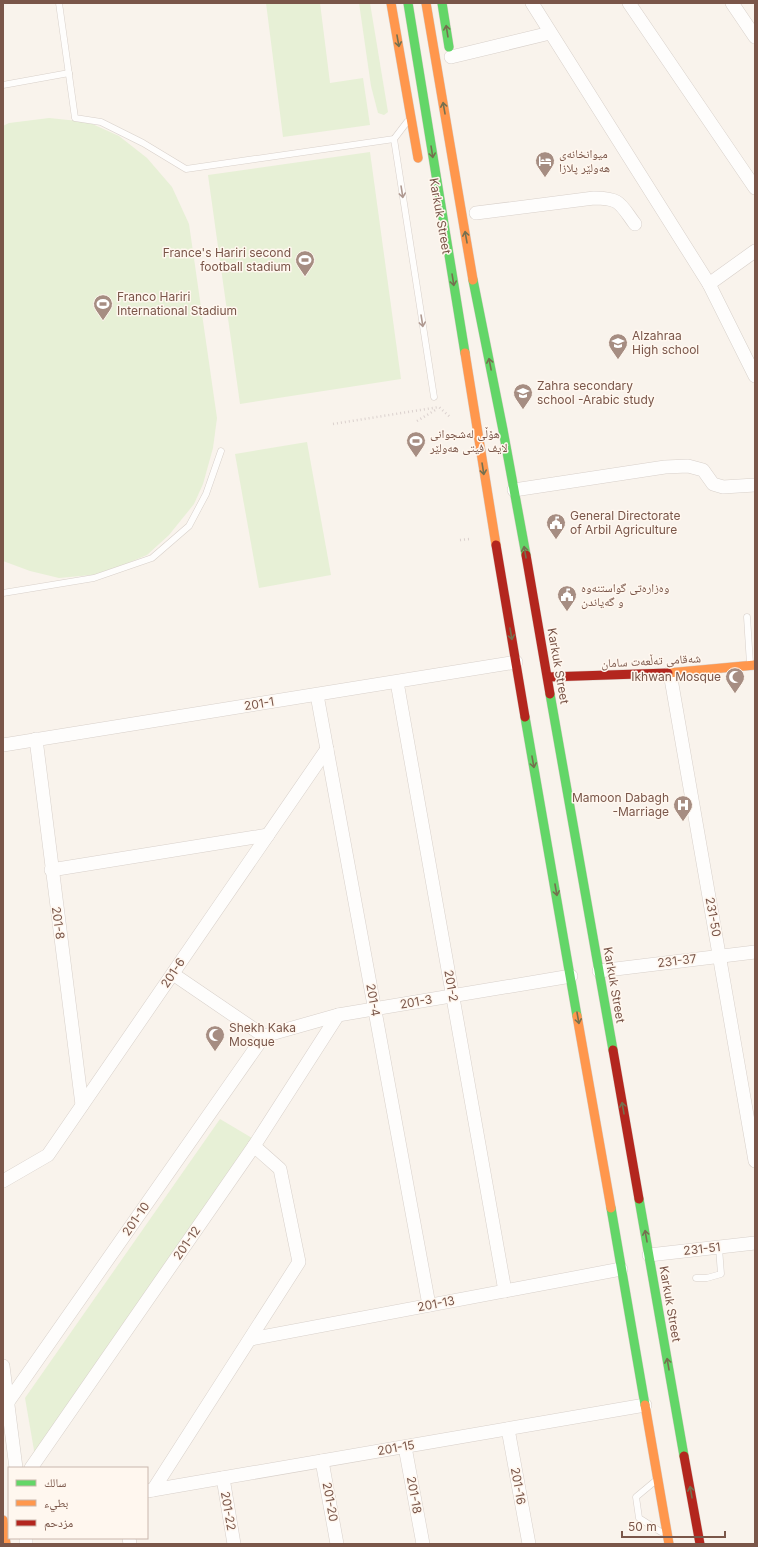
<svg xmlns="http://www.w3.org/2000/svg" width="758" height="1547" font-family="Inter,'Noto Naskh Arabic',sans-serif">
<style>
.green{fill:#e7f0d6}
.lines{fill:none;stroke-linecap:round;stroke-linejoin:round}
.lane-casing{stroke:#d8d0ca;stroke-width:7}
.street-casing{stroke:#d8d0ca;stroke-width:14}
.fast-casing{stroke:#d9cec8;stroke-width:10}
.slow-casing{stroke:#d9cec8;stroke-width:10}
.jam-casing{stroke:#d9cec8;stroke-width:10}
.path{stroke:#dbd1ce;stroke-width:2.5;stroke-dasharray:1 3;stroke-linecap:butt}
.lane{stroke:#fefdfc;stroke-width:6}
.street{stroke:#fefdfc;stroke-width:13}
.fast{stroke:#63d668;stroke-width:9}
.slow{stroke:#ff974d;stroke-width:9}
.jam{stroke:#b3261e;stroke-width:9}
.oneway{stroke:#75704f}
.oneway2{stroke:#af9991}
.labels{text-anchor:middle;stroke-width:3;stroke-linejoin:round;paint-order:stroke}
.poi-label{font-size:12px;fill:#7a5649;stroke:#fff7ef;text-anchor:start}
.street-label{font-size:12px;fill:#7a5649;stroke:#fff7ef}
</style>
<rect width="100%" height="100%" fill="#f9f3ec"/>
<g class="green">
<path d="M266 3H320L330 83 363 78 370 125 283 137Z"/>
<path d="M359 3H370L388 112 384 115 378 113 371 86Z"/>
<path d="M49 118 88 122 119 136 147 158 172 187 189 224 217 418 213 448 203 484 194 504 169 535 147 555 102 574 59 578 30 571 3 561V126L9 123Z"/>
<path d="M370 152 401 379 240 404 208 175Z"/>
<path d="M307 442 331 575 259 588 235 454Z"/>
<path d="M220 1119 252 1138 35 1456 25 1398Z"/>
</g>
<g class="lines">
<g class="lane-casing">
<g id="lane">
<path d="M59 3 75 118 101 122 143 143 186 169 394 139"/>
<path d="M3 85 69 73"/>
<path d="M407 122 394 139 434 397"/>
<path d="M3 593 94 578 152 558 189 526 206 494 221 451"/>
<path d="M747 617 750 664"/>
<path d="M696 1278H707L721 1274 719 1248"/>
<path d="M654 1482 636 1497 639 1518 661 1532"/>
</g>
</g>
<g class="street-casing">
<g id="street">
<path d="M532 3 709 284 755 376"/>
<path d="M629 3 755 188"/>
<path d="M732 3 755 37"/>
<path d="M451 57 550 33"/>
<path d="M476 213 594 198C621 198 620 204 635 224"/>
<path d="M709 284 755 251"/>
<path d="M514 490 665 467 688 466 703 470 713 484 723 487 755 485"/>
<path d="M670 673 755 1161"/>
<path d="M397 682 505 1291"/>
<path d="M317 695 429 1305"/>
<path d="M36 739 82 1105"/>
<path d="M3 745 516 662"/>
<path d="M51 870 268 835"/>
<path d="M599 971 755 952"/>
<path d="M173 974 264 1036"/>
<path d="M264 1036 338 1015 571 976"/>
<path d="M3 1181 48 1155 327 749"/>
<path d="M649 1255 755 1243"/>
<path d="M251 1339 621 1269"/>
<path d="M3 1366 16 1468"/>
<path d="M8 1402 264 1036"/>
<path d="M508 1429 529 1544"/>
<path d="M405 1447 423 1544"/>
<path d="M322 1461 337 1544"/>
<path d="M31 1468 254 1146 338 1015"/>
<path d="M223 1478 234 1544"/>
<path d="M153 1490 299 1262 280 1169 254 1146"/>
<path d="M147 1491 645 1405"/>
<path d="M26 1538V1544"/>
<path d="M129 1538 130 1544"/>
</g>
</g>
<g class="fast-casing">
<g id="fast">
<path d="M408 3 465 353"/>
<path d="M442 3 449 47"/>
<path d="M473 280 503 430 526 555"/>
<path d="M550 694 613 1050"/>
<path d="M525 717 577 1016"/>
<path d="M639 1199 684 1456"/>
<path d="M611 1208 645 1405"/>
</g>
</g>
<g class="slow-casing">
<g id="slow">
<path d="M391 3 418 158"/>
<path d="M426 3 473 280"/>
<path d="M465 353 496 545"/>
<path d="M668 673 755 665"/>
<path d="M577 1016 611 1208"/>
<path d="M645 1405 669 1544"/>
<path d="M3 1520 6 1544"/>
</g>
</g>
<g class="jam-casing">
<g id="jam">
<path d="M496 545 525 717"/>
<path d="M526 555 550 694"/>
<path d="M548 677 668 673"/>
<path d="M613 1050 639 1199"/>
<path d="M684 1456 700 1544"/>
</g>
</g>
<g class="path">
<path d="M417 421 437 409"/>
<path d="M333 424 439 407 450 417"/>
<path d="M460 540 470 539"/>
</g>
<use href="#lane" class="lane"/>
<use href="#street" class="street"/>
<use href="#fast" class="fast"/>
<use href="#slow" class="slow"/>
<use href="#jam" class="jam"/>
</g>
<defs><path id="oneway-shaft" d="M-6 0H5M1.5-3L5.5 0L1.5 3" fill="none" stroke-width="1.6" stroke-linecap="round" stroke-linejoin="round"/></defs>
<g class="oneway">
<use href="#oneway-shaft" transform="translate(447 31) rotate(-99)"/>
<use href="#oneway-shaft" transform="translate(398 41) rotate(80)"/>
<use href="#oneway-shaft" transform="translate(444 108) rotate(-100)"/>
<use href="#oneway-shaft" transform="translate(432 152) rotate(81)"/>
<use href="#oneway-shaft" transform="translate(466 237) rotate(-100)"/>
<use href="#oneway-shaft" transform="translate(453 280) rotate(81)"/>
<use href="#oneway-shaft" transform="translate(490 364) rotate(-101)"/>
<use href="#oneway-shaft" transform="translate(483 469) rotate(81)"/>
<use href="#oneway-shaft" transform="translate(525 552) rotate(-100)"/>
<use href="#oneway-shaft" transform="translate(511 634) rotate(80)"/>
<use href="#oneway-shaft" transform="translate(533 762) rotate(80)"/>
<use href="#oneway-shaft" transform="translate(556 890) rotate(80)"/>
<use href="#oneway-shaft" transform="translate(578 1018) rotate(80)"/>
<use href="#oneway-shaft" transform="translate(623 1108) rotate(-100)"/>
<use href="#oneway-shaft" transform="translate(646 1236) rotate(-100)"/>
<use href="#oneway-shaft" transform="translate(668 1364) rotate(-100)"/>
<use href="#oneway-shaft" transform="translate(691 1492) rotate(-100)"/>
</g>
<g class="oneway2">
<use href="#oneway-shaft" transform="translate(402 192) rotate(81)"/>
<use href="#oneway-shaft" transform="translate(422 321) rotate(81)"/>
</g>
<defs>
<g id="hotel-pin" transform="scale(1)"><path d="M0 17L-7.5 6A9.5 9.5 0 1 1 7.5 6Z" fill="#a68d82" stroke="#fff7ef"/><path d="M-6-4.5h1.5V1H6V5H4.5V3h-9V5H-6ZM-4 0a1.8 1.8 0 1 1 3.6 0ZM.5 0V-2.5h3Q6-2.5 6 0Z" fill="#fff"/></g>
<g id="stadium-pin" transform="scale(1)"><path d="M0 17L-7.5 6A9.5 9.5 0 1 1 7.5 6Z" fill="#a68d82" stroke="#fff7ef"/><path d="M0-5a6.5 5 0 1 0 0 10a6.5 5 0 1 0 0-10ZM-3.5-1.8h7v3.6h-7Z" fill="#fff"/></g>
<g id="school-pin" transform="scale(1)"><path d="M0 17L-7.5 6A9.5 9.5 0 1 1 7.5 6Z" fill="#a68d82" stroke="#fff7ef"/><path d="M0-5L7-2L0 1L-7-2ZM-4 1L0 2.5L4 1V4Q0 6-4 4Z" fill="#fff"/></g>
<g id="civic-pin" transform="scale(1)"><path d="M0 17L-7.5 6A9.5 9.5 0 1 1 7.5 6Z" fill="#a68d82" stroke="#fff7ef"/><path d="M-.6-6.5H3V-4.5H.6V-3L4-1V1h2V6H-6V1h2V-1L-.6-3ZM-1.2 2.5V6h2.4V2.5Z" fill="#fff"/></g>
<g id="mosque-pin" transform="scale(1)"><path d="M0 17L-7.5 6A9.5 9.5 0 1 1 7.5 6Z" fill="#a68d82" stroke="#fff7ef"/><path d="M3.5-4.9A6 6 0 1 0 3.5 4.9A5 5 0 1 1 3.5-4.9Z" fill="#fff"/></g>
<g id="hospital-pin" transform="scale(1)"><path d="M0 17L-7.5 6A9.5 9.5 0 1 1 7.5 6Z" fill="#a68d82" stroke="#fff7ef"/><path d="M-5-5h3v3.5h4V-5h3V5h-3V1.5h-4V5h-3Z" fill="#fff"/></g>
</defs>
<g fill-rule="evenodd">
<use href="#hotel-pin" x="545" y="161"/>
<use href="#stadium-pin" x="305" y="260"/>
<use href="#stadium-pin" x="103" y="304"/>
<use href="#school-pin" x="618" y="343"/>
<use href="#school-pin" x="523" y="393"/>
<use href="#stadium-pin" x="416" y="441"/>
<use href="#civic-pin" x="556" y="523"/>
<use href="#civic-pin" x="567" y="595"/>
<use href="#mosque-pin" x="735" y="677"/>
<use href="#hospital-pin" x="683" y="805"/>
<use href="#mosque-pin" x="215" y="1035"/>
</g>
<g class="labels">
<g class="poi-label">
<text x="559" y="158">میوانخانەی<tspan x="559" dy="14">هەولێر پلازا</tspan></text>
<text x="291" y="257" text-anchor="end">France's Hariri second<tspan x="291" dy="14">football stadium</tspan></text>
<text x="117" y="301">Franco Hariri<tspan x="117" dy="14">International Stadium</tspan></text>
<text x="632" y="340">Alzahraa<tspan x="632" dy="14">High school</tspan></text>
<text x="537" y="390">Zahra secondary<tspan x="537" dy="14">school -Arabic study</tspan></text>
<text x="430" y="438">هۆڵی لەشجوانی<tspan x="430" dy="14">لایف فیتی هەولێر</tspan></text>
<text x="570" y="520">General Directorate<tspan x="570" dy="14">of Arbil Agriculture</tspan></text>
<text x="581" y="592">وەزارەتی گواستنەوە<tspan x="581" dy="14">و گەیاندن</tspan></text>
<text x="721" y="681" text-anchor="end">Ikhwan Mosque</text>
<text x="669" y="802" text-anchor="end">Mamoon Dabagh<tspan x="669" dy="14">-Marriage</tspan></text>
<text x="229" y="1032">Shekh Kaka<tspan x="229" dy="14">Mosque</tspan></text>
</g>
<g class="street-label">
<text transform="translate(440 216) rotate(80)" y="4">Karkuk Street</text>
<text transform="translate(651 661) rotate(-3)" y="4">شەقامی تەڵعەت سامان</text>
<text transform="translate(558 666) rotate(80)" y="4">Karkuk Street</text>
<text transform="translate(259 704) rotate(-9)" y="4">201-1</text>
<text transform="translate(713 917) rotate(80)" y="4">231-50</text>
<text transform="translate(58 923) rotate(82)" y="4">201-8</text>
<text transform="translate(677 961) rotate(-7)" y="4">231-37</text>
<text transform="translate(173 973) rotate(-56)" y="4">201-6</text>
<text transform="translate(614 985) rotate(80)" y="4">Karkuk Street</text>
<text transform="translate(451 986) rotate(80)" y="4">201-2</text>
<text transform="translate(373 1000) rotate(80)" y="4">201-4</text>
<text transform="translate(416 1002) rotate(-10)" y="4">201-3</text>
<text transform="translate(136 1219) rotate(-55)" y="4">201-10</text>
<text transform="translate(187 1243) rotate(-55)" y="4">201-12</text>
<text transform="translate(702 1249) rotate(-6)" y="4">231-51</text>
<text transform="translate(436 1304) rotate(-11)" y="4">201-13</text>
<text transform="translate(670 1304) rotate(80)" y="4">Karkuk Street</text>
<text transform="translate(396 1448) rotate(-10)" y="4">201-15</text>
<text transform="translate(518 1486) rotate(80)" y="4">201-16</text>
<text transform="translate(414 1495) rotate(80)" y="4">201-18</text>
<text transform="translate(330 1502) rotate(80)" y="4">201-20</text>
<text transform="translate(228 1511) rotate(80)" y="4">201-22</text>
</g>
</g>
<rect width="758" height="1547" fill="none" stroke="#7a5649" stroke-width="8"/>
<rect x="8" y="1467" width="140" height="72" fill="#fff7ef" stroke="#cab7ad"/>
<rect x="16" y="1480" width="20" height="6" fill="#63d668" stroke="#cab7ad"/>
<text x="44" y="1487" font-size="12" fill="#7a5649">سالك</text>
<rect x="16" y="1500" width="20" height="6" fill="#ff974d" stroke="#cab7ad"/>
<text x="44" y="1507" font-size="12" fill="#7a5649">بطيء</text>
<rect x="16" y="1520" width="20" height="6" fill="#b3261e" stroke="#cab7ad"/>
<text x="44" y="1527" font-size="12" fill="#7a5649">مزدحم</text>
<path d="M622 1531v6h103v-6" fill="none" stroke="#7a5649" stroke-width="2"/>
<text x="628" y="1531" font-size="12" fill="#7a5649" stroke="#fff7ef" stroke-width="3" paint-order="stroke">50 m</text>
</svg>
